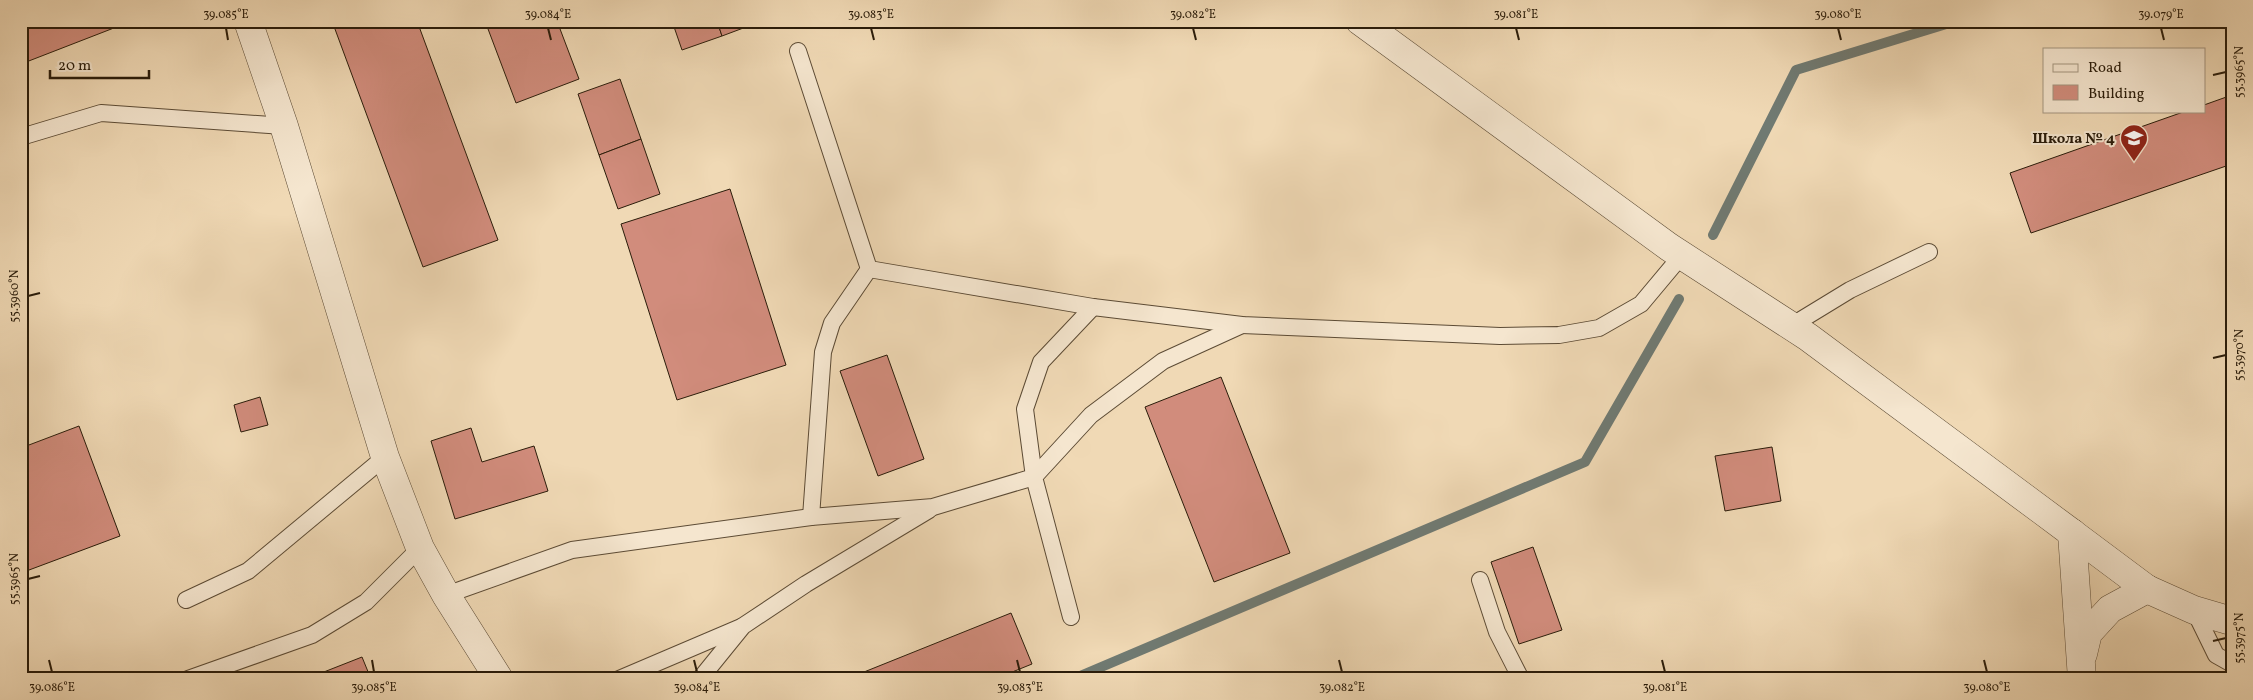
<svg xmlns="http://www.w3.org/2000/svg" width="2253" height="700" font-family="Vollkorn,serif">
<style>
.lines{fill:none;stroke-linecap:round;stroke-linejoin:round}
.stream{stroke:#707a72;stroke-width:10}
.building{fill:#d18c7c;stroke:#2a1c0a}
.service-casing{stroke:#5c4b35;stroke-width:18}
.minor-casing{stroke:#5c4b35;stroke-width:29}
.tertiary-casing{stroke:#5c4b35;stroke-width:29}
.service{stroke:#f5e6cf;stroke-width:16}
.minor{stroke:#f5e6cf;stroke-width:28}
.tertiary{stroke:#f5e6cf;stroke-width:28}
.ticks{fill:none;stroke:#2a1c0a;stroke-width:2}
.labels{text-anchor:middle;stroke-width:4;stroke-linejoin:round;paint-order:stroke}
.poi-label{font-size:15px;font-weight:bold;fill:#2a1c0a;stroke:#f5e6cf;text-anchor:end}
.neatline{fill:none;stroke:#2a1c0a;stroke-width:2}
.ticks-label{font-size:12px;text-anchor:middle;fill:#2a1c0a}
</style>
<rect width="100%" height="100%" fill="#f0d9b5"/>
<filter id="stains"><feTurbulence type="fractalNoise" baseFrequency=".004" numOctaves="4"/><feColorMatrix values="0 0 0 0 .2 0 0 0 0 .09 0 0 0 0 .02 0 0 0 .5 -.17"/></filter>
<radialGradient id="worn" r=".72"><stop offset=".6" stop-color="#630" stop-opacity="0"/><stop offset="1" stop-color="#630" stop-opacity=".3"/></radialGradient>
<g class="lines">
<g class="stream">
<path d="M1713 235 1796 70 1956 21"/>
<path d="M1073 679 1585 462 1679 299"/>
</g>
</g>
<g class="building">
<path d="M21 21H118L119 26 21 64Z"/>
<path d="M332 21H417L498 240 423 267Z"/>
<path d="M485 21H557L579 79 516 103Z"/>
<path d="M672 21H717L722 36 682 50Z"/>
<path d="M717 21H762L722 36Z"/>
<path d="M620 79 641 139 599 155 578 94Z"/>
<path d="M2232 95V164L2031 233 2010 173 2186 111H2204V105Z"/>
<path d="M641 139 660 194 618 209 599 155Z"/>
<path d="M730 189 786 365 677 400 621 224Z"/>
<path d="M887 355 924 459 878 476 840 371Z"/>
<path d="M1221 377 1290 553 1214 582 1145 407Z"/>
<path d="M260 397 268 425 241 432 234 405Z"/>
<path d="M79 426 120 536 21 573V448Z"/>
<path d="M471 428 482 462 534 446 548 491 455 519 431 441Z"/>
<path d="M1772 447 1781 501 1725 511 1715 456Z"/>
<path d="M1533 547 1562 630 1519 644 1491 562Z"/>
<path d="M1011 613 1032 664 995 679H867L864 672Z"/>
<path d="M362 657 371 679H306Z"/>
<path d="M1591 673 1594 679H1576Z"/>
</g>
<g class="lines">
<g class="service-casing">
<g id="service">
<path d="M798 51 869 269"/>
<path d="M21 137 101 113 284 126"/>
<path d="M869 269 1093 307 1242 325 1500 336 1559 335 1599 328 1641 304 1682 255"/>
<path d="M1791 326 1850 290 1929 252"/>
<path d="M811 517 823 352 832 323 869 269"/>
<path d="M1480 580 1497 632 1521 679"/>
<path d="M446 595 572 550 811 517 933 507 1034 477 1025 409 1041 362 1093 307"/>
<path d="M186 600 248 571 385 457"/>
<path d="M2194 610 2216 655 2232 664"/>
<path d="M1071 617 1034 477 1091 415 1163 361 1242 325"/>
<path d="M188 679 312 635 366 602 420 548"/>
<path d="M619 679 741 627"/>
<path d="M700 679 743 626 806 584 929 510"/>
</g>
</g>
<g class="minor-casing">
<g id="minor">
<path d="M2072 533 2147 589 2194 610 2228 620 2232 619"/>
<path d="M2072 533 2082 679"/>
<path d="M2083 654 2088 633 2110 609 2147 589"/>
</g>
</g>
<g class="tertiary-casing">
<g id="tertiary">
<path d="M248 21 284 126 385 457 420 548 446 595 499 679"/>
<path d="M1360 21 1669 247 1808 337 2072 533"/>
</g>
</g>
<use href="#service" class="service"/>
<use href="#minor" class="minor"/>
<use href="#tertiary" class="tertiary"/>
</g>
<path class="ticks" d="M226 28 228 40M548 28 551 40M871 28 874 40M1193 28 1196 40M1516 28 1519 40M1838 28 1841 40M2161 28 2164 40M2213 75 2226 72M28 296 40 293M2213 358 2226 355M28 579 40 576M2213 641 2226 638M49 660 52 672M372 660 374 672M694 660 697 672M1017 660 1020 672M1339 660 1342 672M1662 660 1665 672M1984 660 1987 672"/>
<defs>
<g id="school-pin" transform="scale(1.4375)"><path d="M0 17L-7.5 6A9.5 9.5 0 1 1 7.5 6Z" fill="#8f2418" stroke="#f5e6cf"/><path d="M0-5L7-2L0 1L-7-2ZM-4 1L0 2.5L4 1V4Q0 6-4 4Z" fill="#fff"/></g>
</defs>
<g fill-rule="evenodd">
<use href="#school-pin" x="2134" y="138"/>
</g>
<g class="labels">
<g class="poi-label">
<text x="2115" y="143">Школа № 4</text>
</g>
</g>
<rect width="2253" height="700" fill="none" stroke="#f0d9b5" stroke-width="55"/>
<rect x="2043" y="48" width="162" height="65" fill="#f5e6cf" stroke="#a49580"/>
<rect x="2053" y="64" width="25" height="8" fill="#f5e6cf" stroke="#a49580"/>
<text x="2088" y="72" font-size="15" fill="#2a1c0a">Road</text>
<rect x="2053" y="85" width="25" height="15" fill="#d18c7c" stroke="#a49580"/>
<text x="2088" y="98" font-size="15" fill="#2a1c0a">Building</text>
<path d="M50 70v8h99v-8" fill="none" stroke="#2a1c0a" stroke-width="2.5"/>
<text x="58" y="70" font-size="15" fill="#2a1c0a" stroke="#f5e6cf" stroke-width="4" paint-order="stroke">20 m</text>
<rect x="28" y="28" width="2198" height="644" class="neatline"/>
<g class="ticks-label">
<text x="226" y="18">39.085°E</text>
<text x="548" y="18">39.084°E</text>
<text x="871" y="18">39.083°E</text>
<text x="1193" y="18">39.082°E</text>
<text x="1516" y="18">39.081°E</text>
<text x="1838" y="18">39.080°E</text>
<text x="2161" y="18">39.079°E</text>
<text transform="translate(2239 72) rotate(-90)" y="4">55.3965°N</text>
<text transform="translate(14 296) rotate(-90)" y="4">55.3960°N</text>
<text transform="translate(2239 355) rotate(-90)" y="4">55.3970°N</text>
<text transform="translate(14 579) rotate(-90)" y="4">55.3965°N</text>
<text transform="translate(2239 638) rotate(-90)" y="4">55.3975°N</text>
<text x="52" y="691">39.086°E</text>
<text x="374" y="691">39.085°E</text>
<text x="697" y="691">39.084°E</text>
<text x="1020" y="691">39.083°E</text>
<text x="1342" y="691">39.082°E</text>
<text x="1665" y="691">39.081°E</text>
<text x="1987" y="691">39.080°E</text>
</g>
<rect width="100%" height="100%" filter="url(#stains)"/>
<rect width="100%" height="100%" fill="url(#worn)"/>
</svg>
